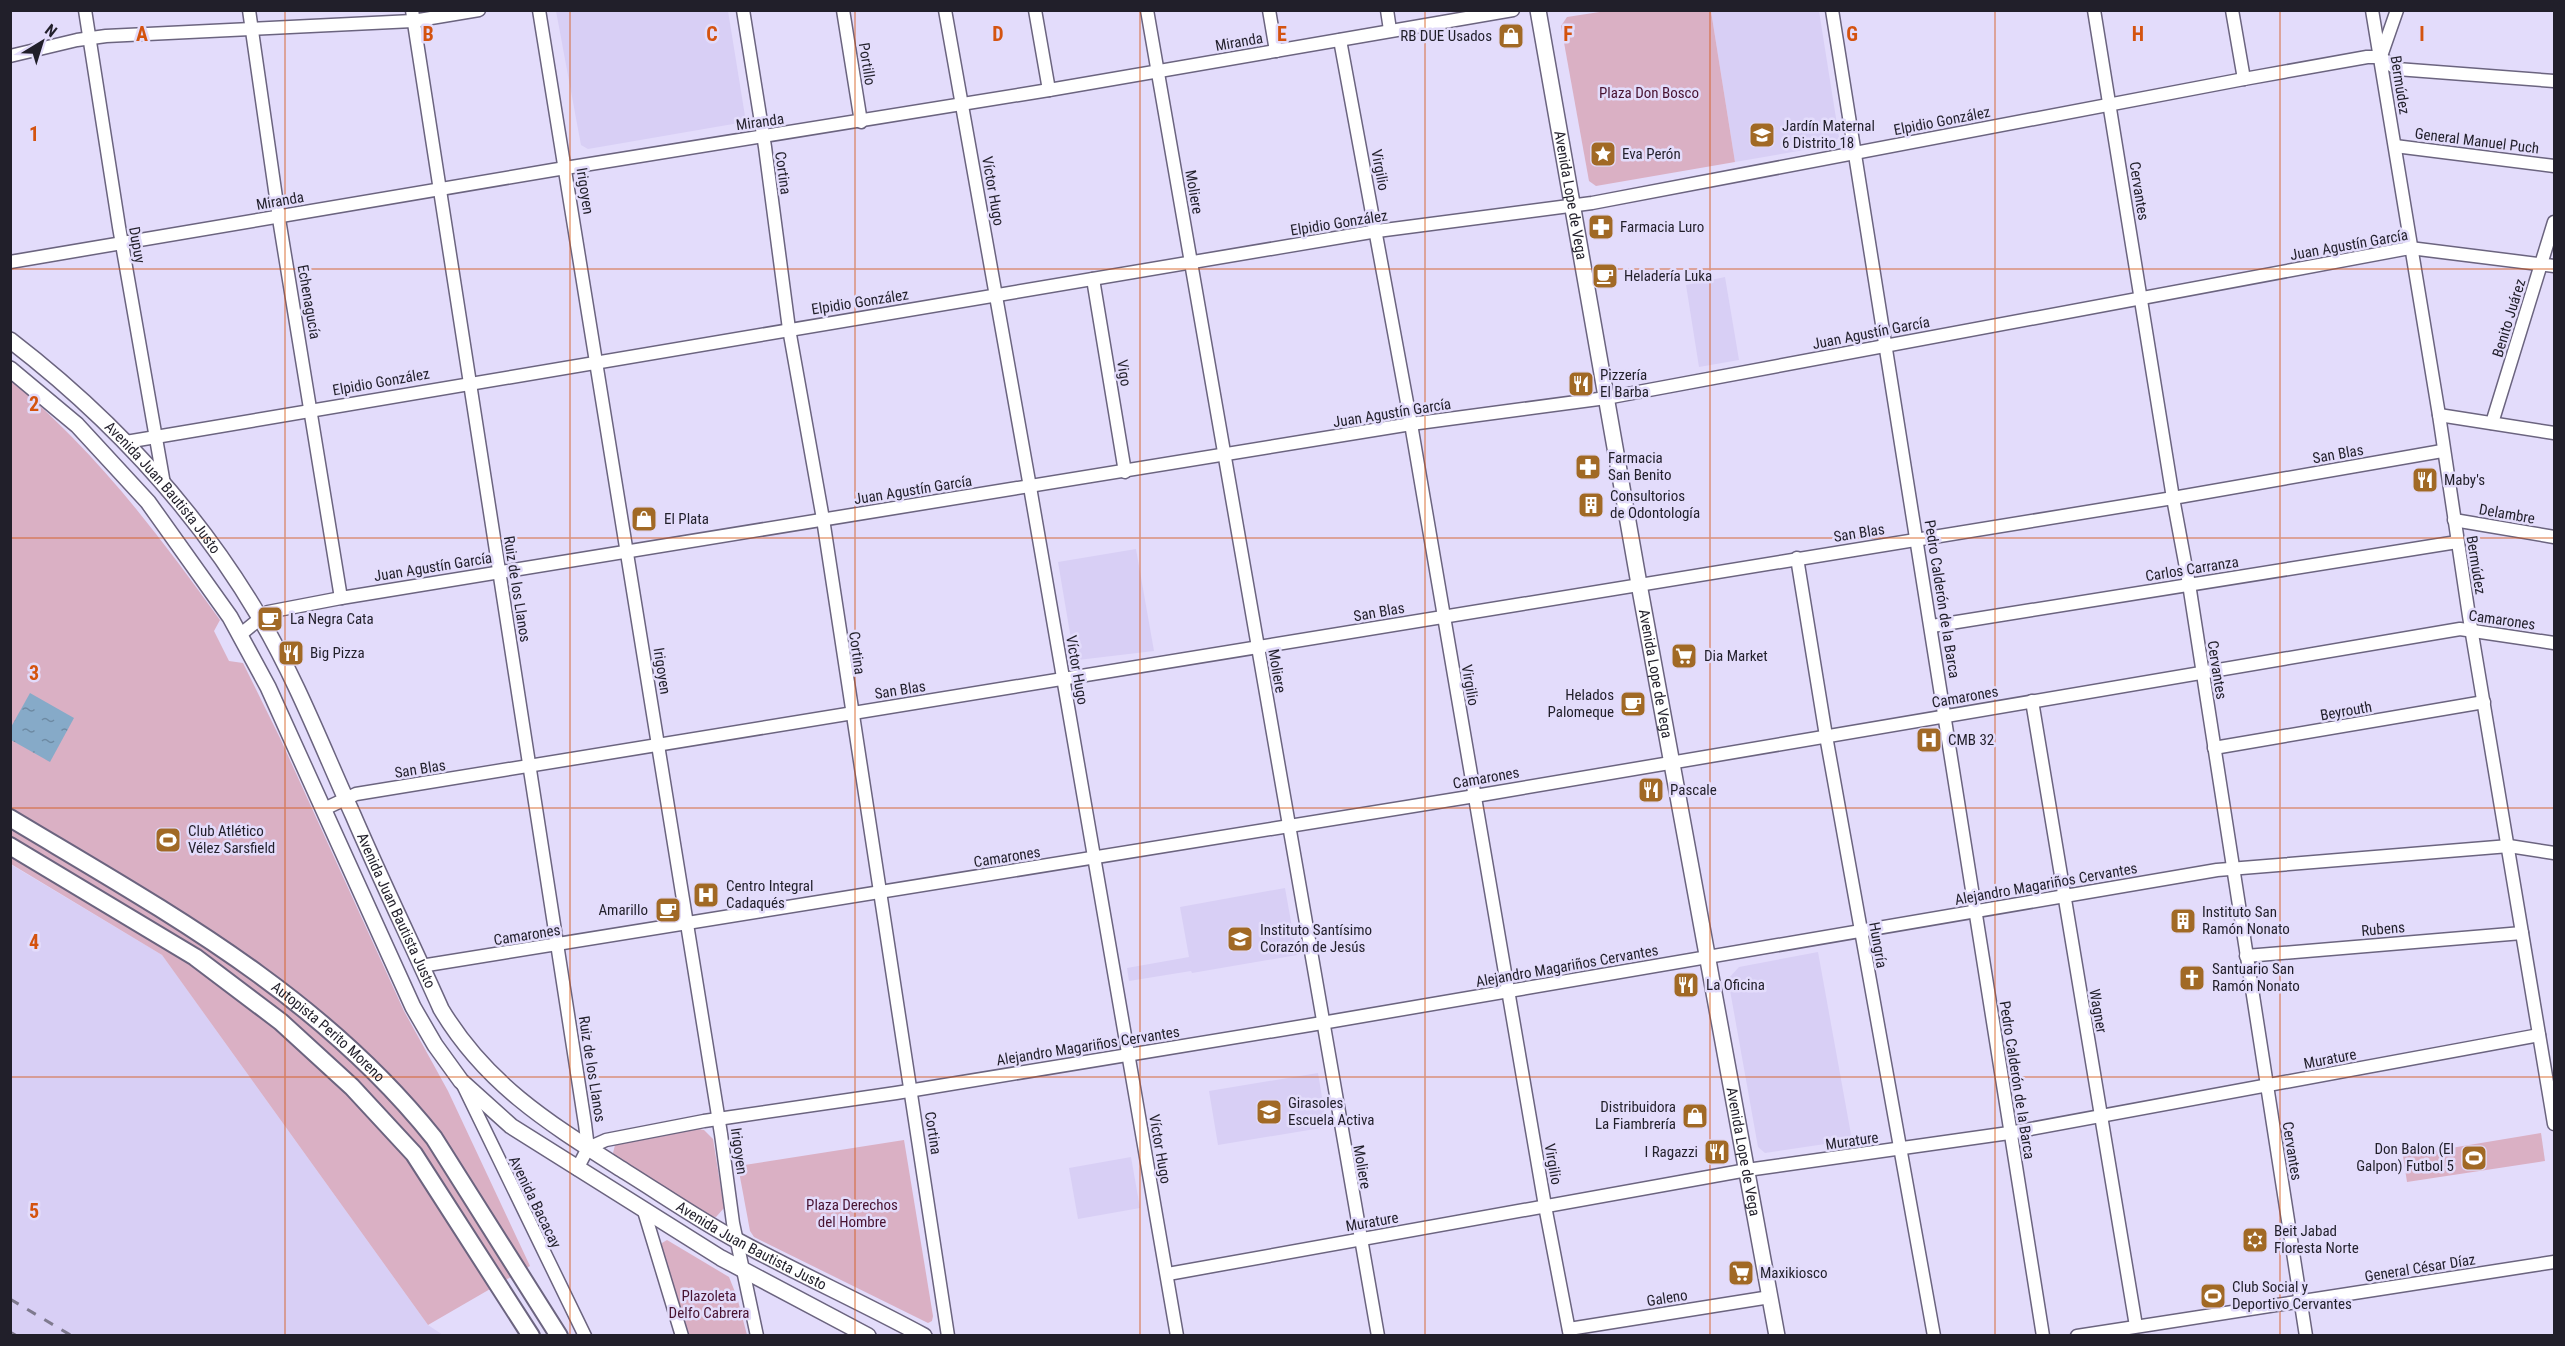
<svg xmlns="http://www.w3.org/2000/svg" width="2565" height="1346" font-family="'Roboto Condensed',sans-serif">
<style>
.built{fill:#d8cff5}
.green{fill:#dab0c4}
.water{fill:url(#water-ripples)}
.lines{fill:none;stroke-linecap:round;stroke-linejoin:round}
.minor-casing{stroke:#6b647f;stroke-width:15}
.major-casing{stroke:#6b647f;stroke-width:18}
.highway-casing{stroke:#6b647f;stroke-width:20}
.minor{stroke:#fff;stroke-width:12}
.major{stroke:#fff;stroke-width:15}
.highway{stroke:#fff;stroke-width:16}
.rail{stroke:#7f7a8f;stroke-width:3;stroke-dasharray:10 10;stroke-linecap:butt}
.grid{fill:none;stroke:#d4530f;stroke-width:1.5;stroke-opacity:0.55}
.labels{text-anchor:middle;stroke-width:5;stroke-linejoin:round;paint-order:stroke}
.poi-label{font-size:15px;fill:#211f2a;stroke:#e3dcfb;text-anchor:start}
.street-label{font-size:15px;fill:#211f2a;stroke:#e3dcfb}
.park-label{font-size:15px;fill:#481331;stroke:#e3dcfb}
.grid-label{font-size:20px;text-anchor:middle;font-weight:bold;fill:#d4530f;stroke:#e3dcfb;stroke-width:5;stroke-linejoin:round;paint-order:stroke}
</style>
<defs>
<pattern id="water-ripples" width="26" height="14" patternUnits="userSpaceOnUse" patternTransform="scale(1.5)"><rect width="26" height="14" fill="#86aac8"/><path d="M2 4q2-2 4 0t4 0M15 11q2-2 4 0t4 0" fill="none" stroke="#6d8aa3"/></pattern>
</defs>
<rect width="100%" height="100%" fill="#e3dcfb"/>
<g class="built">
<path d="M556 11H728L745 116 739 123 588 149 581 145Z"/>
<path d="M1711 11H1819L1839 137 1833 145 1735 162Z"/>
<path d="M1725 277 1739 360 1699 367 1686 285Z"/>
<path d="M1136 549 1154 651 1078 660 1074 657 1058 562Z"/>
<path d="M10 864 162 955 428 1325 443 1335H11Z"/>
<path d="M1285 888 1297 955 1192 973 1191 971 1129 981 1127 968 1189 957 1180 907Z"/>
<path d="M1818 952 1852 1140 1765 1153 1758 1147 1728 979 1739 967Z"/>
<path d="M1318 1073 1327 1127 1218 1145 1209 1091Z"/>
<path d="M1131 1157 1140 1208 1078 1219 1069 1168Z"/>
</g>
<g class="green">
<path d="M1606 11H1711L1735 162 1596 186 1589 181 1561 26 1567 17Z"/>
<path d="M11 381C33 398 52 417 72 437 128 494 174 556 220 620L214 631 229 661 243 663 280 738 404 1011 448 1091 530 1266 428 1325 162 955 11 864Z"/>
<path d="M698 1129 704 1130 713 1139 724 1208 716 1217 710 1216 616 1157 613 1153 615 1145 620 1141Z"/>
<path d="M2541 1133 2545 1161 2407 1182 2403 1156Z"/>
<path d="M904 1140 933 1316 932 1321 928 1323 754 1237 750 1231 738 1166Z"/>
<path d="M667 1240 729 1277 737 1297 747 1335H689L661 1250 662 1243Z"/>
</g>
<path class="water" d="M30 693 74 718 50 762 11 740V727Z"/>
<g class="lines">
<g class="minor-casing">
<g id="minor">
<path d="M85 10 119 227 164 484"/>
<path d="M249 10 280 225 341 598"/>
<path d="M412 10C469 382 529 753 585 1124L588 1148 577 1169"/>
<path d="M539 10 721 1134 733 1223 757 1336"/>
<path d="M743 10 765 147 789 329 823 519 948 1336"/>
<path d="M843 10 861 122"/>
<path d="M945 10 1030 487 1177 1336"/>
<path d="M1035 10 1049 90"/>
<path d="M1147 10 1378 1336"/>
<path d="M1269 10 1276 51"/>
<path d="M1387 10 1390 30"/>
<path d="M1832 10 2043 1336"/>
<path d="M2094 10 2173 498 2189 584 2306 1336"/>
<path d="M2232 10 2244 79"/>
<path d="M2372 10 2439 415 2469 616 2554 1124"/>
<path d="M1340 40 1411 424 1545 1206 1570 1336"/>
<path d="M10 56 77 40 106 36 413 21 479 10"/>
<path d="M2381 56 2397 10"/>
<path d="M2395 146 2554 166"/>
<path d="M10 262 553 170 1049 90 1513 10"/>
<path d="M1093 279 1125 472"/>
<path d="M2439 415 2554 433"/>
<path d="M2492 423 2554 222"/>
<path d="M126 442 1377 231 1592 203 2244 79 2367 57H2380L2397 69 2554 81"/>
<path d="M2454 520 2554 537"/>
<path d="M1797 558 1826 736 1934 1336"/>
<path d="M1932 626 2457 542"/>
<path d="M241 634 268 612 341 598 1411 424 1606 398 2410 248 2554 266"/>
<path d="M2032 701 2136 1326"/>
<path d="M2214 748 2484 702"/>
<path d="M324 809 356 794 2173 498 2442 451"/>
<path d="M2246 956 2522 933"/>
<path d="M421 966 1475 796 2460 629 2554 643"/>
<path d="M463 1085 585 1336"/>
<path d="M588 1148 606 1140 704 1121 896 1093 1310 1025 2217 870 2509 846 2554 853"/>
<path d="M644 1211 682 1336"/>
<path d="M1168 1274 1747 1170 2009 1133 2539 1035"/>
<path d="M1569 1329 1770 1297"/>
<path d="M2077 1336 2554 1262"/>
</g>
</g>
<g class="major-casing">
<g id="major">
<path id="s1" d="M1538 10 1639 584 1777 1336"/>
<path id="s2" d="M10 340C110 417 196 509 260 618 297 681 323 749 353 815 381 880 412 944 441 1009 487 1086 552 1125 626 1172 663 1195 699 1220 738 1241 799 1274 863 1303 924 1336"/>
<path d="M10 369 77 425 148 502 230 617 268 687 413 1007 435 1045 461 1081 511 1126 721 1258 868 1336"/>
</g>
</g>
<g class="highway-casing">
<g id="highway">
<path id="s3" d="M10 818C165 911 319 994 434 1138L559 1336"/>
<path d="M10 846 195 957 281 1022 352 1087 414 1154 531 1336"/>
</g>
</g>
<use href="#minor" class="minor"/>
<use href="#major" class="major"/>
<use href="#highway" class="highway"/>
<g class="rail">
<path d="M10 1299 72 1336"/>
<path d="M10 1332 17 1336"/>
</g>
</g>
<path class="grid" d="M285 10V1336M570 10V1336M855 10V1336M1140 10V1336M1425 10V1336M1710 10V1336M1995 10V1336M2280 10V1336M10 269H2554M10 538H2554M10 808H2554M10 1077H2554"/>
<defs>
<g id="shop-square" transform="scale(1.35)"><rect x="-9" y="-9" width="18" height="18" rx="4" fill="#a16925" stroke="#e3dcfb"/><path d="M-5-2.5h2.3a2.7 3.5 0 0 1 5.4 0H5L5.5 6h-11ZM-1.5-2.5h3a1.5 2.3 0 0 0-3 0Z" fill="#fff"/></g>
<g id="school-square" transform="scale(1.35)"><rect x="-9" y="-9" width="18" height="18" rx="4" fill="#a16925" stroke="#e3dcfb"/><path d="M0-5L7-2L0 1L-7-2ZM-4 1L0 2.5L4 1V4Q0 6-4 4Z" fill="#fff"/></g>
<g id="sight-square" transform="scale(1.35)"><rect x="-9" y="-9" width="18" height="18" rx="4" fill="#a16925" stroke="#e3dcfb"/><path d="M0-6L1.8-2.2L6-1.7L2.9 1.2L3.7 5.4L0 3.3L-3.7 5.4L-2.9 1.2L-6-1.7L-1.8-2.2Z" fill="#fff"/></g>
<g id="pharmacy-square" transform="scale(1.35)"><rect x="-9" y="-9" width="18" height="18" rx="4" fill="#a16925" stroke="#e3dcfb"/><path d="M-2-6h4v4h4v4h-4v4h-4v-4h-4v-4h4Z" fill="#fff"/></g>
<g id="cafe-square" transform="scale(1.35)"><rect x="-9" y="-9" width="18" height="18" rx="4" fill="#a16925" stroke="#e3dcfb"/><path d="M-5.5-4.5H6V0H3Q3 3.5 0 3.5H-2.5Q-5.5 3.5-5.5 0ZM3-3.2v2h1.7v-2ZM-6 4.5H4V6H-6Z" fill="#fff"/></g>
<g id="restaurant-square" transform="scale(1.35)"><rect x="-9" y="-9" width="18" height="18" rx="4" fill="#a16925" stroke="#e3dcfb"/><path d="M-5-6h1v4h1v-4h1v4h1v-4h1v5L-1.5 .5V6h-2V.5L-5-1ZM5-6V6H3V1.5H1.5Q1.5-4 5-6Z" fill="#fff"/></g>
<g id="building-square" transform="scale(1.35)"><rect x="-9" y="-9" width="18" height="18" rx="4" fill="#a16925" stroke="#e3dcfb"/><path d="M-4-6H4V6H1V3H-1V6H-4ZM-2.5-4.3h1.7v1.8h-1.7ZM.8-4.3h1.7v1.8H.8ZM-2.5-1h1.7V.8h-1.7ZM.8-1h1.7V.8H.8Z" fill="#fff"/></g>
<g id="supermarket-square" transform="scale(1.35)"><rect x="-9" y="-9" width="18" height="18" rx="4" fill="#a16925" stroke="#e3dcfb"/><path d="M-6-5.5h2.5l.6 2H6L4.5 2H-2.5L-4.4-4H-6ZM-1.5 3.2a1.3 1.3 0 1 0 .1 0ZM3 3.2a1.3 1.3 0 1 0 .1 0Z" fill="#fff"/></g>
<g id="hospital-square" transform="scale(1.35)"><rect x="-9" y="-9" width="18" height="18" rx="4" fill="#a16925" stroke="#e3dcfb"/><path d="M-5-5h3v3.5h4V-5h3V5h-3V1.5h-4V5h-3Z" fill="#fff"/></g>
<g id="stadium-square" transform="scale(1.35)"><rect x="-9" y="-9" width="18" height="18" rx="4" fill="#a16925" stroke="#e3dcfb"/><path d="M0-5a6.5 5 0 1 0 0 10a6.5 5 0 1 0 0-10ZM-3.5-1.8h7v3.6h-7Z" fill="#fff"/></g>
<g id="church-square" transform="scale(1.35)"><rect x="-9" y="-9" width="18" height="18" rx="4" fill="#a16925" stroke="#e3dcfb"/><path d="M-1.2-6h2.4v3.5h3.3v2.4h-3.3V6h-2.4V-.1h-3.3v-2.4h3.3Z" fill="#fff"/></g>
<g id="synagogue-square" transform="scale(1.35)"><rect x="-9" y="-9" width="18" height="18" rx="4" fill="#a16925" stroke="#e3dcfb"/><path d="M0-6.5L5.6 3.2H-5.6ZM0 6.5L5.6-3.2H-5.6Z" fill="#fff"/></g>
</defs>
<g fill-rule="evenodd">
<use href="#shop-square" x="1511" y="36"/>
<use href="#school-square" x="1762" y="135"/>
<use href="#sight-square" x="1603" y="154"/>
<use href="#pharmacy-square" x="1601" y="227"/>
<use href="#cafe-square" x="1605" y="276"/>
<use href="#restaurant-square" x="1581" y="384"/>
<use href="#pharmacy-square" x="1588" y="467"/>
<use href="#restaurant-square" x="2425" y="480"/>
<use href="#building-square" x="1591" y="505"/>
<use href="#shop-square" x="644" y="519"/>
<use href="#cafe-square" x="270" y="619"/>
<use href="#restaurant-square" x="291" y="653"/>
<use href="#supermarket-square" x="1684" y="656"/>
<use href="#cafe-square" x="1633" y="704"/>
<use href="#hospital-square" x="1929" y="740"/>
<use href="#restaurant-square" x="1651" y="790"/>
<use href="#stadium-square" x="168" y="840"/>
<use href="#hospital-square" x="706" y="895"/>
<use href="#cafe-square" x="668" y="910"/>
<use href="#building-square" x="2183" y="921"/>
<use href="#school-square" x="1240" y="939"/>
<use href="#church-square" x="2192" y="978"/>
<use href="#restaurant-square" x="1686" y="985"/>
<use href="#school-square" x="1269" y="1112"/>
<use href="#shop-square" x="1695" y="1116"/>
<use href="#restaurant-square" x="1717" y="1152"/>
<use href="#stadium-square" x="2474" y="1158"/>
<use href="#synagogue-square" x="2255" y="1240"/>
<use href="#supermarket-square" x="1741" y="1273"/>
<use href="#stadium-square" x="2213" y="1296"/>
</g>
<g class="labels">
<g class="poi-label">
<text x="1492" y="41" text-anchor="end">RB DUE Usados</text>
<text x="1782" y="131">Jardín Maternal<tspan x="1782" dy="17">6 Distrito 18</tspan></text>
<text x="1622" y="159">Eva Perón</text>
<text x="1620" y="232">Farmacia Luro</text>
<text x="1624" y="281">Heladería Luka</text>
<text x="1600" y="380">Pizzería<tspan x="1600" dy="17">El Barba</tspan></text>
<text x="1608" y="463">Farmacia<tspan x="1608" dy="17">San Benito</tspan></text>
<text x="2444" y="485">Maby's</text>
<text x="1610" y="501">Consultorios<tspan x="1610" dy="17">de Odontología</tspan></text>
<text x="664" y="524">El Plata</text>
<text x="290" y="624">La Negra Cata</text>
<text x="310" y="658">Big Pizza</text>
<text x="1704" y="661">Dia Market</text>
<text x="1614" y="700" text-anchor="end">Helados<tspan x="1614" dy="17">Palomeque</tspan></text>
<text x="1948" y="745">CMB 32</text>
<text x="1670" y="795">Pascale</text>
<text x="188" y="836">Club Atlético<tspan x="188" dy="17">Vélez Sarsfield</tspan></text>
<text x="726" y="891">Centro Integral<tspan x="726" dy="17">Cadaqués</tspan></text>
<text x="648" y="915" text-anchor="end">Amarillo</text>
<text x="2202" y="917">Instituto San<tspan x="2202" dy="17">Ramón Nonato</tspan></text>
<text x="1260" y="935">Instituto Santísimo<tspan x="1260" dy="17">Corazón de Jesús</tspan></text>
<text x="2212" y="974">Santuario San<tspan x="2212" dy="17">Ramón Nonato</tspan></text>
<text x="1706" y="990">La Oficina</text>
<text x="1288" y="1108">Girasoles<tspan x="1288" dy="17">Escuela Activa</tspan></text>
<text x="1676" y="1112" text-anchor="end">Distribuidora<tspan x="1676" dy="17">La Fiambrería</tspan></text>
<text x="2454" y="1154" text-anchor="end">Don Balon (El<tspan x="2454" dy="17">Galpon) Futbol 5</tspan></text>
<text x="1698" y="1157" text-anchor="end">I Ragazzi</text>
<text x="2274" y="1236">Beit Jabad<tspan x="2274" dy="17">Floresta Norte</tspan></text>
<text x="1760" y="1278">Maxikiosco</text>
<text x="2232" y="1292">Club Social y<tspan x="2232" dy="17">Deportivo Cervantes</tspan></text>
</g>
<g class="street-label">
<text transform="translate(1239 42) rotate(-10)" y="5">Miranda</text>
<text transform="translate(867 64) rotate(81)" y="5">Portillo</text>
<text transform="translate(2400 85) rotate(81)" y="5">Bermúdez</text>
<text transform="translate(1942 121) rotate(-11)" y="5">Elpidio González</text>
<text transform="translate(760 122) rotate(-8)" y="5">Miranda</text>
<text transform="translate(2477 141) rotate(7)" y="5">General Manuel Puch</text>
<text transform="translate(1380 170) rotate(79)" y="5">Virgilio</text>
<text transform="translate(783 173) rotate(82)" y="5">Cortina</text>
<text transform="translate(585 191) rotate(81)" y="5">Irigoyen</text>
<text transform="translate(993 191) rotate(80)" y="5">Víctor Hugo</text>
<text transform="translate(2139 191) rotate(81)" y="5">Cervantes</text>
<text transform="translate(1194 192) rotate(80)" y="5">Moliere</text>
<text dy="5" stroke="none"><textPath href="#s1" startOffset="188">Avenida Lope de Vega</textPath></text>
<text transform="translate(280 201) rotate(-10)" y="5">Miranda</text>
<text transform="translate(1339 223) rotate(-9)" y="5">Elpidio González</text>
<text transform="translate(137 245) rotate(80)" y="5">Dupuy</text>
<text transform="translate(2349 245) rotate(-10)" y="5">Juan Agustín García</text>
<text transform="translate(309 302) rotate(80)" y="5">Echenagucía</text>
<text transform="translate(860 302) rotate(-9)" y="5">Elpidio González</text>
<text transform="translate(2509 318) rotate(-73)" y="5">Benito Juárez</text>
<text transform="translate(1871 333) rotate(-11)" y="5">Juan Agustín García</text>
<text transform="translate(1124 373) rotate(81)" y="5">Vigo</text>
<text transform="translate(381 382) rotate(-10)" y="5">Elpidio González</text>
<text transform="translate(1392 413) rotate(-9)" y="5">Juan Agustín García</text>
<text transform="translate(2338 454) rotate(-10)" y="5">San Blas</text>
<text dy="5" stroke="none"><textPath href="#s2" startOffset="213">Avenida Juan Bautista Justo</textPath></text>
<text transform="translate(913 490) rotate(-9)" y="5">Juan Agustín García</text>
<text transform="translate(2507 514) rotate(10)" y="5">Delambre</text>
<text transform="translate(1859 533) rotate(-9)" y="5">San Blas</text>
<text transform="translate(2476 565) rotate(81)" y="5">Bermúdez</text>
<text transform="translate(433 567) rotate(-9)" y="5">Juan Agustín García</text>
<text transform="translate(2192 569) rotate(-9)" y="5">Carlos Carranza</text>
<text transform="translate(517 589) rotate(81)" y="5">Ruiz de los Llanos</text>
<text transform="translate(1942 599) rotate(81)" y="5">Pedro Calderón de la Barca</text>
<text transform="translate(1379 612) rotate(-10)" y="5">San Blas</text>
<text transform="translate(2502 620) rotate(8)" y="5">Camarones</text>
<text transform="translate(857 653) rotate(82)" y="5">Cortina</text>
<text transform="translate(1077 670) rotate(80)" y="5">Víctor Hugo</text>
<text transform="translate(2217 670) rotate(81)" y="5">Cervantes</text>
<text transform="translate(662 671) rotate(81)" y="5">Irigoyen</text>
<text transform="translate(1277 671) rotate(80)" y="5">Moliere</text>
<text dy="5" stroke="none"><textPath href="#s1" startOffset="674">Avenida Lope de Vega</textPath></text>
<text transform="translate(1470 685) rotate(80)" y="5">Virgilio</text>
<text transform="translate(900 690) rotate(-9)" y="5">San Blas</text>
<text transform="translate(1965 697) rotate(-10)" y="5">Camarones</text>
<text transform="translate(2346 711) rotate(-10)" y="5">Beyrouth</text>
<text transform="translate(420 769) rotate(-9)" y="5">San Blas</text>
<text transform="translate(1486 778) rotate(-10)" y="5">Camarones</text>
<text transform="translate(1007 857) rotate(-9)" y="5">Camarones</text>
<text transform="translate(2046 884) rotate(-10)" y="5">Alejandro Magariños Cervantes</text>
<text dy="5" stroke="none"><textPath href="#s2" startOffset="699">Avenida Juan Bautista Justo</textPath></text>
<text transform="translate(2383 929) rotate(-5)" y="5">Rubens</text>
<text transform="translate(527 935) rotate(-9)" y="5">Camarones</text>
<text transform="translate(1878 945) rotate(80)" y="5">Hungría</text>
<text transform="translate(1567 966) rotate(-10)" y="5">Alejandro Magariños Cervantes</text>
<text transform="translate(2098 1011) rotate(80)" y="5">Wagner</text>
<text dy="5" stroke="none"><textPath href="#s3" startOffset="384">Autopista Perito Moreno</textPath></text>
<text transform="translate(1088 1046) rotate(-9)" y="5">Alejandro Magariños Cervantes</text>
<text transform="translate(2330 1059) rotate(-11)" y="5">Murature</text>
<text transform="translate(592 1069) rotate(81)" y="5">Ruiz de los Llanos</text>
<text transform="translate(2017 1080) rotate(81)" y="5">Pedro Calderón de la Barca</text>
<text transform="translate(933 1133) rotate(81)" y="5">Cortina</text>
<text transform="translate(1852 1141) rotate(-8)" y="5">Murature</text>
<text transform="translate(1160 1149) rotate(80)" y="5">Víctor Hugo</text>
<text transform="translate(739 1151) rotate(82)" y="5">Irigoyen</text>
<text dy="5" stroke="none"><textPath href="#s1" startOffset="1160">Avenida Lope de Vega</textPath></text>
<text transform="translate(2292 1151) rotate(81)" y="5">Cervantes</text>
<text transform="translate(1553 1164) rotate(80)" y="5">Virgilio</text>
<text transform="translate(1362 1167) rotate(80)" y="5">Moliere</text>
<text transform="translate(535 1202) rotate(64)" y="5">Avenida Bacacay</text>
<text transform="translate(1372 1222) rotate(-10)" y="5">Murature</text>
<text dy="5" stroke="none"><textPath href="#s2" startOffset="1202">Avenida Juan Bautista Justo</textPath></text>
<text transform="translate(2420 1268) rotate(-9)" y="5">General César Díaz</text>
<text transform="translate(1667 1298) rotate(-9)" y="5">Galeno</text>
</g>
<g class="park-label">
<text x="1649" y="98">Plaza Don Bosco</text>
<text x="852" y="1210">Plaza Derechos<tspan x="852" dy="17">del Hombre</tspan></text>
<text x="709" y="1301">Plazoleta<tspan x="709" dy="17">Delfo Cabrera</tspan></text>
</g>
</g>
<g class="grid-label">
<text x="142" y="41">A</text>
<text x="428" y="41">B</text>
<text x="712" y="41">C</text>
<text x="998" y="41">D</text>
<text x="1282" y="41">E</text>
<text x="1568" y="41">F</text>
<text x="1852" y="41">G</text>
<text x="2138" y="41">H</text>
<text x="2422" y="41">I</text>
<text x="34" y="141">1</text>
<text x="34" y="411">2</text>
<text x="34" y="680">3</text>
<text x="34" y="949">4</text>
<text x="34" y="1218">5</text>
</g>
<rect width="2565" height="1346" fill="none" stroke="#211f2a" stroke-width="24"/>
<g transform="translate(42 42) rotate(38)" stroke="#e3dcfb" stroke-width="4.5" paint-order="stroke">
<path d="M0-4.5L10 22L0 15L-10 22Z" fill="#211f2a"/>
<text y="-9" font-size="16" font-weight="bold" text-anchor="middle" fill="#211f2a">N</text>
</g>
</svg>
